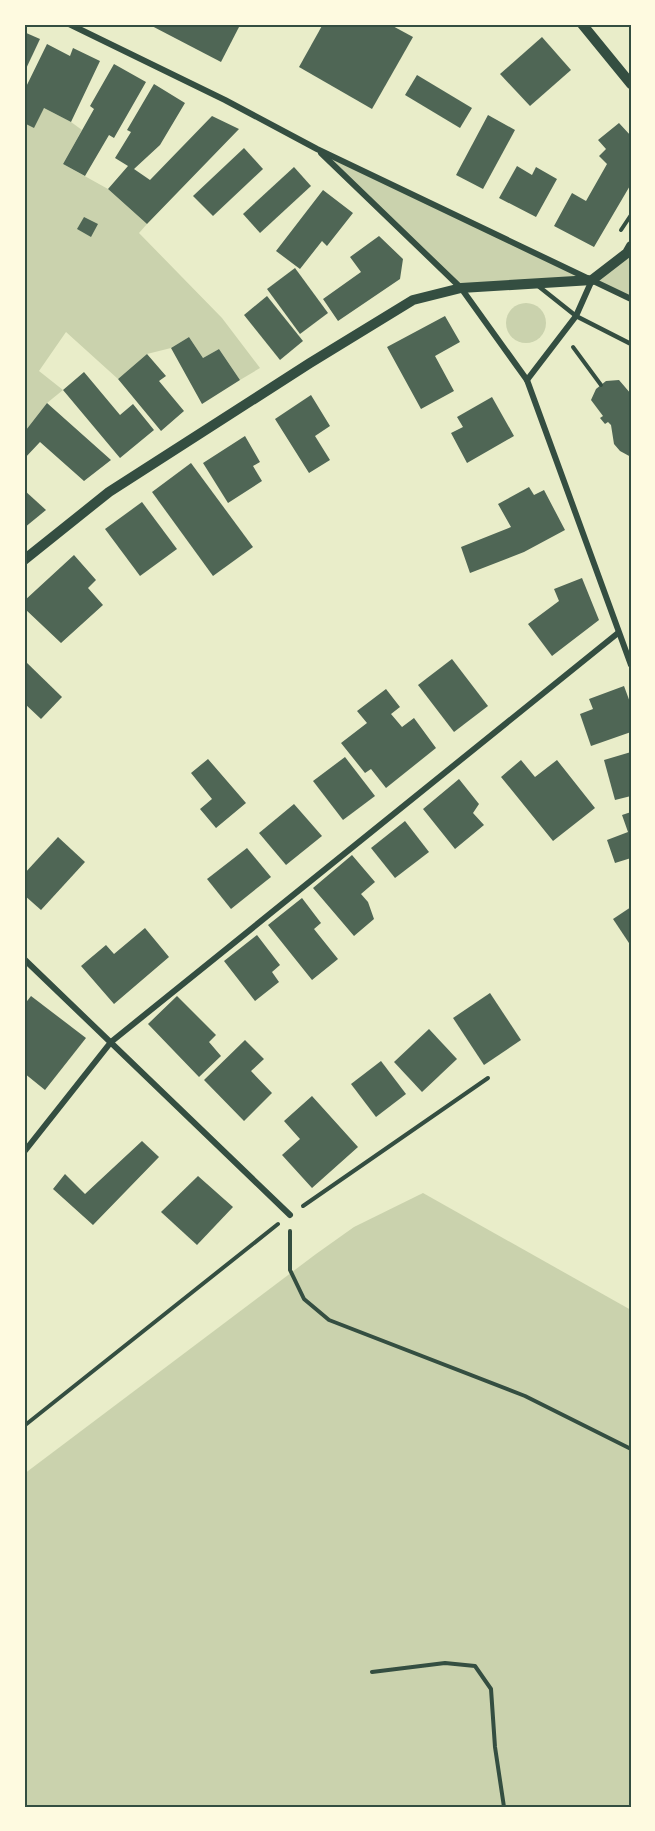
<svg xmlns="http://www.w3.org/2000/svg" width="655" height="1831" font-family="'PT Sans Narrow',sans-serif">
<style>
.green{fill:#cad2ad}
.building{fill:#4f6655}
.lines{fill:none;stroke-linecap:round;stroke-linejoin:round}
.path{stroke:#344e41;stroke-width:4}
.service{stroke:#344e41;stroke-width:4.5}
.minor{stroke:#344e41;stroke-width:6}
.tertiary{stroke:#344e41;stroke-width:10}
.neatline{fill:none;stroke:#344e41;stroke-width:2}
</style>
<rect width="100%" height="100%" fill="#e9edc9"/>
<g class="green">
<path d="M44 108 71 122 82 130 63 164 108 189 147 224 139 233 222 318 260 368 240 380 219 349 203 358 189 337 171 348 147 354 118 379 66 332 39 371 63 390 47 403 26 430 24 428V123Z"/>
<path d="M317 149 592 280 631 246V299L592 280 461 288Z"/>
<circle cx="526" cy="323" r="20"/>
<path d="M423 1193 631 1310V1807H24V1474L316 1254 354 1227Z"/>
</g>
<g class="building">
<path d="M148 24H234L239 27 221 62Z"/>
<path d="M323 24H389L413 37 372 109 299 67Z"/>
<path d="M24 32 40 39 24 73Z"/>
<path d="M542 37 571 70 530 106 500 74Z"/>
<path d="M47 44 70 56 73 48 100 61 71 122 44 108 34 128 24 123V91Z"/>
<path d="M114 64 146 82 114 138 109 135 85 176 63 164 94 109 90 106Z"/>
<path d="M417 75 472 108 460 128 405 95Z"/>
<path d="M154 84 185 103 160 145 134 169 150 180 212 116 239 129 147 224 108 189 128 166 115 158 131 132 127 130Z"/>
<path d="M488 115 515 130 483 189 456 175Z"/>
<path d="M619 123 631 136V184L594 247 554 226 572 193 586 201 607 164 599 156 606 149 598 140Z"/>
<path d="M244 148 263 169 213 216 193 196Z"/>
<path d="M517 166 532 175 536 167 557 179 536 217 499 198Z"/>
<path d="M294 167 311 186 260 233 243 214Z"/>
<path d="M323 190 353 213 327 246 322 241 300 269 276 251Z"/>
<path d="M84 217 98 224 91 237 77 229Z"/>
<path d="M379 236 403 259 400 279 338 321 323 299 361 272 350 257Z"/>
<path d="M295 268 328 313 300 334 267 289Z"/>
<path d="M267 296 303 341 280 360 244 315Z"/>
<path d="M445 316 460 342 435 356 454 391 421 409 387 347Z"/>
<path d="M189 337 203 358 219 349 240 380 202 404 171 348Z"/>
<path d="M147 354 166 376 159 381 184 411 161 431 118 379Z"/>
<path d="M84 372 120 415 133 404 154 430 120 458 63 390Z"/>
<path d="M619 380 631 394V457L620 451 614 444 611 425 608 422 605 424 600 418 603 416 591 400 596 389 606 381Z"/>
<path d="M311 395 330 426 315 436 330 460 309 473 275 419Z"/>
<path d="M492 397 514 436 467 463 451 433 463 427 457 417Z"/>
<path d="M47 403 111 460 84 481 40 442 24 459V428L26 430Z"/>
<path d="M245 436 260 462 253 466 262 481 228 503 203 463Z"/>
<path d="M191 463 253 547 213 576 152 492Z"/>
<path d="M529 487 534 495 544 490 565 530 524 552 470 573 461 547 511 527 498 504Z"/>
<path d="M24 490 46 510 24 528Z"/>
<path d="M142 502 177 549 140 576 105 529Z"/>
<path d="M74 555 96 580 88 588 103 605 61 643 24 608V601Z"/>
<path d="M582 578 599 620 552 656 528 624 559 601 554 589Z"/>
<path d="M452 659 488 706 454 732 418 685Z"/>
<path d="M24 660 62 697 41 719 24 703Z"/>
<path d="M624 686 631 705V732L591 746 580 714 593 709 589 699Z"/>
<path d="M386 689 400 707 391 714 402 727 414 718 436 748 386 788 371 769 365 773 341 743 367 723 357 711Z"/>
<path d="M631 752V796L615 800 604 760Z"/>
<path d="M345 757 375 796 343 820 313 781Z"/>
<path d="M208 759 246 803 216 828 200 809 212 799 191 773Z"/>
<path d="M521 760 535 777 557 760 595 808 553 841 501 777Z"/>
<path d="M459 779 479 804 473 813 484 825 455 849 423 809Z"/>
<path d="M294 804 322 836 286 865 259 833Z"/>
<path d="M631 812V858L615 863 607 840 628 832 622 815Z"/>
<path d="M405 821 429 852 395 878 371 848Z"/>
<path d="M58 837 85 862 41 910 24 895V874Z"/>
<path d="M247 848 271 877 231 909 207 879Z"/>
<path d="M352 855 375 882 361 894 368 902 374 919 354 936 313 888Z"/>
<path d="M302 898 321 923 314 929 338 959 312 980 268 925Z"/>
<path d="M631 907V946L613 919Z"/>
<path d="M145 928 169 957 114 1004 81 966 106 945 114 954Z"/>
<path d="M257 935 280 965 272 972 279 982 255 1001 224 961Z"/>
<path d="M490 993 521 1040 484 1065 453 1018Z"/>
<path d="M31 996 86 1038 45 1090 24 1073V1005Z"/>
<path d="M177 996 216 1035 209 1042 221 1056 199 1077 148 1024Z"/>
<path d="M429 1029 457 1059 422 1092 394 1062Z"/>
<path d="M245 1040 264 1059 251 1071 272 1093 244 1121 204 1080Z"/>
<path d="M381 1061 406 1094 376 1117 351 1084Z"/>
<path d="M312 1096 358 1147 312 1188 282 1155 300 1139 284 1121Z"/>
<path d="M142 1141 159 1157 93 1225 53 1189 65 1174 85 1194Z"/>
<path d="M198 1176 233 1207 197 1245 161 1212Z"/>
</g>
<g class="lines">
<g class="path">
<path d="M621 230 631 215"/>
<path d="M573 347 601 385"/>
<path d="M303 1206 488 1078"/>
<path d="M290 1231V1270L304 1299 329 1320 525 1396 631 1449"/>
<path d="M24 1426 278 1224"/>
<path d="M372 1672 445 1663 475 1666 491 1689 495 1747 504 1807"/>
</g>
<path class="service" d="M537 285 576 316 631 344"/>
<g class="minor">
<path d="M69 24 225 100 317 149 631 299"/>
<path d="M321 153 461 288 527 380 631 665"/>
<path d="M527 380 576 316 592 280"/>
<path d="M24 959 290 1215"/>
<path d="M24 1152 111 1042 618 633"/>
</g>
<g class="tertiary">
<path d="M582 24 631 84"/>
<path d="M24 560 109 492 310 363 413 300 461 288 592 280 627 253 631 246"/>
</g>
</g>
<rect width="655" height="1831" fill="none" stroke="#fefae0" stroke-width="51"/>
<rect x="26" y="26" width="604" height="1780" class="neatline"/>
</svg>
